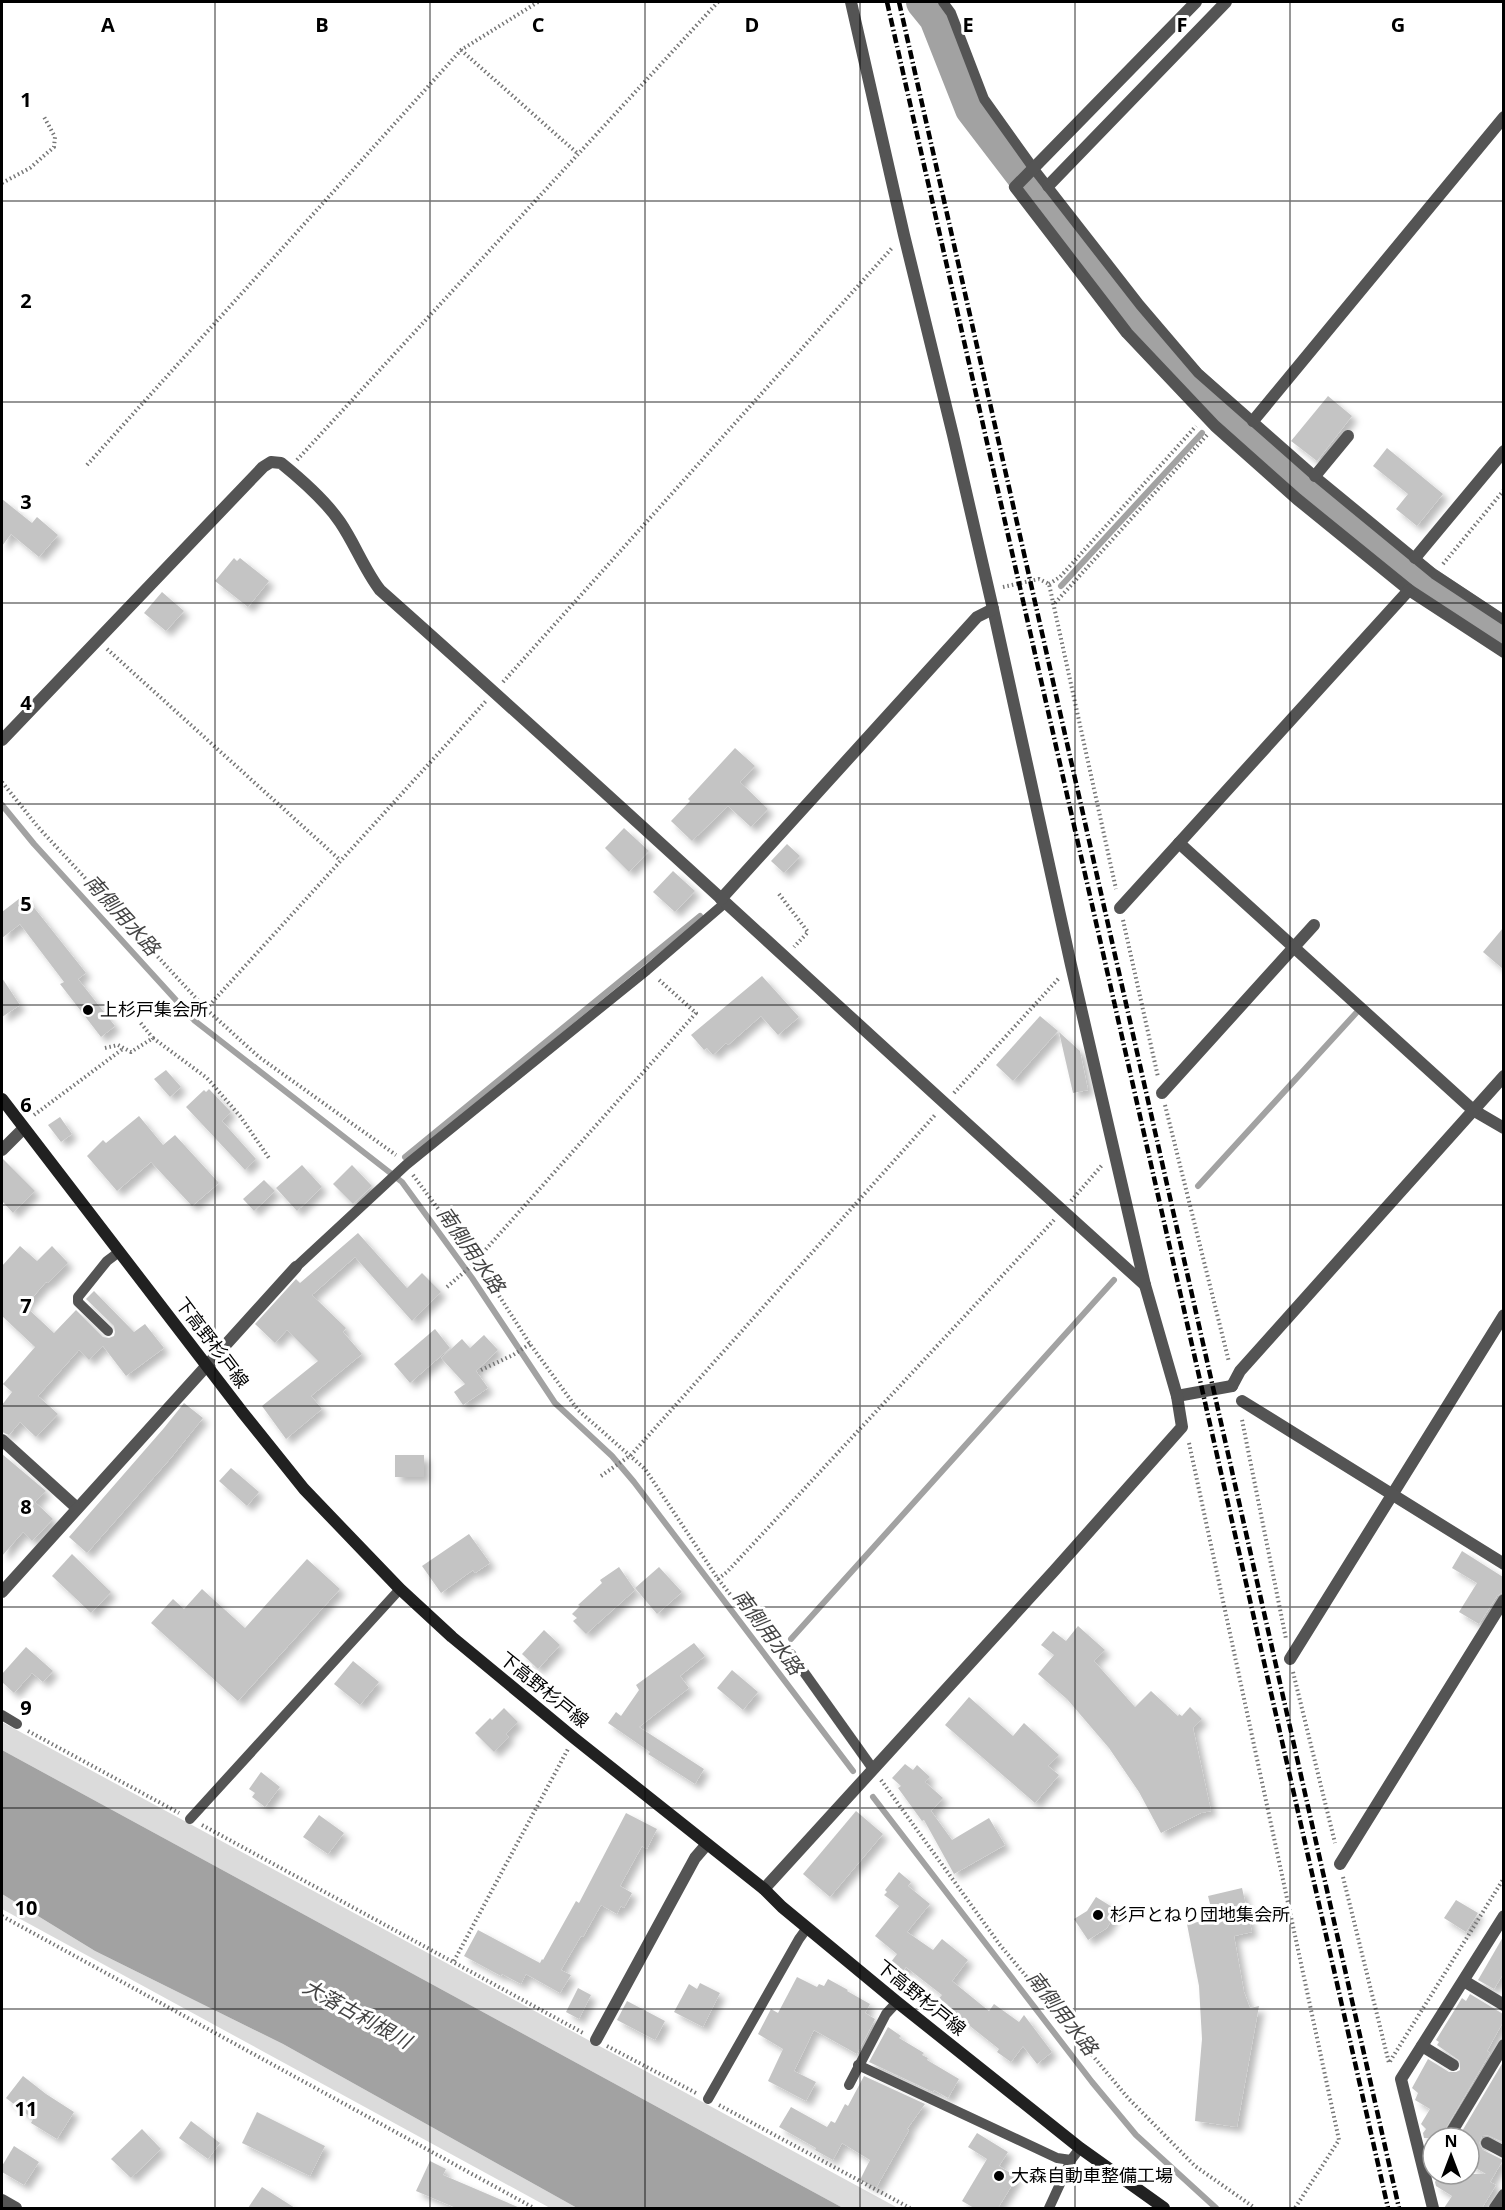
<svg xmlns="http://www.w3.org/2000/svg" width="1505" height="2210" font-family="'Open Sans','Noto Sans JP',sans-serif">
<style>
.green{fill:#dbdbdb}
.water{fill:#a2a2a2}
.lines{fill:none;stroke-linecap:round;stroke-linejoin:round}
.stream{stroke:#a2a2a2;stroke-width:6}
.river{stroke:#a2a2a2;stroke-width:34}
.building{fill:#c4c4c4;filter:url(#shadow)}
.path{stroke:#767676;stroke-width:4;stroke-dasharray:1.5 3;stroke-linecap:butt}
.service{stroke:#545454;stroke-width:10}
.minor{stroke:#545454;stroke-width:12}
.tertiary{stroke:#545454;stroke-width:12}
.secondary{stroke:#212121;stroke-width:12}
.rail{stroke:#000;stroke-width:4.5;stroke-dasharray:9 3 1.5 3;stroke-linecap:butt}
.grid{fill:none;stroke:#000;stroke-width:1.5;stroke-opacity:0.55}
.poi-dot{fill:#000;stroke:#fff;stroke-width:2}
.labels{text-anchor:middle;stroke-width:6;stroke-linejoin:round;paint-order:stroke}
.poi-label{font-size:18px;fill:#000;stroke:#fff;text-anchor:start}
.street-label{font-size:18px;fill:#000;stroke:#fff}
.water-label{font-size:20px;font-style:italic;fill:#434343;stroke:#fff}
.grid-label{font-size:20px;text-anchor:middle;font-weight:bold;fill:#000;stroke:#fff;stroke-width:6;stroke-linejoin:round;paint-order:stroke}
</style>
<defs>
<filter id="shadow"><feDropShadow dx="5.5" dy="5.5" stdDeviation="3" flood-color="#0004"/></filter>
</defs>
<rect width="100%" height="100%" fill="#fff"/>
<g class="green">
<path d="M2 1722 898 2208H843L2 1750Z"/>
<path d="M2 1894 95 1951 283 2044 577 2208H550L2 1909Z"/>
</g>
<path class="water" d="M2 1750 843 2208H577L283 2044 95 1951 2 1894Z"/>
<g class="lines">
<g class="stream">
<path d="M1061 586 1202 433"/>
<path d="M2 805 34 844 195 1021 402 1182 472 1278 555 1403 612 1456 634 1482 853 1771"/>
<path d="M405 1157 700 916"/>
<path d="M1198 1186 1357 1012"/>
<path d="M791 1639 1114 1280"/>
<path d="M873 1797 1092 2082 1136 2135 1216 2208"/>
</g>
<path class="river" d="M923 2 936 18 972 109 1145 335 1189 381 1305 486 1423 581 1504 635"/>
</g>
<g class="building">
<path d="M1328 396 1352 416 1317 461 1291 441Z"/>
<path d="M1387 448 1443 494 1417 526 1396 509 1408 494 1373 466Z"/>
<path d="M2 499 32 523 37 517 58 535 39 557 11 534 2 546Z"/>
<path d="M234 558 237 561 240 558 269 581 248 607 215 581Z"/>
<path d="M162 592 184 611 166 631 144 613Z"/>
<path d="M735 748 755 766 740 782 768 809 751 827 728 806 692 841 671 821 690 801 688 799Z"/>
<path d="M624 828 649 851 629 872 605 848Z"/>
<path d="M787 844 800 856 784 873 771 861Z"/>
<path d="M673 871 695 891 675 912 653 892Z"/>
<path d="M24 895 86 973 78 979 115 1026 101 1037 60 984 64 982 20 924 2 938V912Z"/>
<path d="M1503 928V969L1483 952Z"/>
<path d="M762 976 799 1017 778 1035 761 1016 728 1045 726 1043 713 1055 707 1048 704 1050 691 1035Z"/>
<path d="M2 978 20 1005 2 1017Z"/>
<path d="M1040 1016 1058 1031 1013 1081 996 1065Z"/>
<path d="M1059 1032 1080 1051 1088 1090 1073 1093Z"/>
<path d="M166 1070 181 1087 170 1097 154 1079Z"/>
<path d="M209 1089 231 1112 222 1121 256 1159 245 1170 186 1107 204 1090 206 1092Z"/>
<path d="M139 1116 163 1145 175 1135 219 1183 192 1206 151 1162 117 1191 87 1156 103 1140 106 1143Z"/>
<path d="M60 1117 72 1134 61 1142 48 1125Z"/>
<path d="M2 1158 35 1191 13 1213 2 1201Z"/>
<path d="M302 1165 322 1187 297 1211 276 1188Z"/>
<path d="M352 1165 372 1186 353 1204 333 1184Z"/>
<path d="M264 1180 275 1191 254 1211 243 1199Z"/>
<path d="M358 1233 407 1288 422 1273 441 1292 412 1321 355 1257 312 1295 346 1328 343 1332 362 1354 311 1396 322 1409 286 1439 262 1406 318 1361 287 1330 275 1343 255 1324 296 1279 300 1283Z"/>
<path d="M20 1246 37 1261 52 1246 68 1263 48 1283 46 1282 25 1306 54 1333 76 1310 103 1337 109 1338 114 1336 115 1332 114 1326 86 1299 94 1291 134 1332 145 1324 164 1348 126 1376 103 1346 89 1360 79 1350 38 1396 58 1414 36 1437 20 1422 9 1435 2 1432V1405L12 1392 3 1384 35 1347 2 1316V1266Z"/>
<path d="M435 1329 450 1348 410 1383 394 1364Z"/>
<path d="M484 1335 498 1350 476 1371 488 1388 463 1405 454 1392 465 1384 441 1358 462 1339 470 1348Z"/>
<path d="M184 1403 203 1418 170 1459 87 1553 69 1537 164 1428Z"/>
<path d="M2 1454 46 1491 35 1502 53 1519 32 1541 23 1532 2 1556Z"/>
<rect x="395" y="1455" width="29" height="22"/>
<path d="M231 1468 259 1492 247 1506 219 1481Z"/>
<path d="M469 1534 490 1563 475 1573 473 1570 441 1593 422 1566Z"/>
<path d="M1462 1551 1503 1577V1592L1497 1596 1479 1624 1459 1612 1477 1583 1452 1568Z"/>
<path d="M72 1554 111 1592 91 1613 52 1576Z"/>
<path d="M307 1559 340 1589 238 1701 151 1623 173 1599 184 1609 202 1589 245 1628Z"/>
<path d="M619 1567 635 1590 586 1634 573 1621 577 1618 572 1614 580 1606 578 1605 602 1583 600 1580Z"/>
<path d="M659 1567 682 1592 657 1614 635 1588Z"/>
<path d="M1078 1626 1105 1650 1094 1661 1135 1707 1151 1691 1178 1716 1179 1714 1182 1716 1190 1707 1202 1719 1193 1728 1211 1811 1201 1813 1161 1833 1139 1792 1109 1748 1067 1699 1038 1674 1054 1655 1041 1645 1053 1631 1066 1641Z"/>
<path d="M544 1630 560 1645 538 1669 522 1654Z"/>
<path d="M694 1643 705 1656 680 1676 689 1688 639 1727 704 1769 695 1784 648 1754 650 1752 608 1723 616 1712 621 1716 639 1690 636 1685Z"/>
<path d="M26 1647 53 1671 43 1682 32 1673 14 1693 2 1682V1674Z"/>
<path d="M353 1661 379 1682 360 1705 334 1684Z"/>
<path d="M732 1670 758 1692 743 1710 717 1688Z"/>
<path d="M969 1697 1013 1736 1024 1723 1059 1755 1048 1766 1059 1775 1035 1803 945 1725Z"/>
<path d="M504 1708 518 1722 506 1734 509 1737 494 1752 475 1733 490 1718 492 1720Z"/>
<path d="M905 1764 913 1770 917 1765 930 1777 925 1782 943 1798 931 1811 952 1840 989 1818 1005 1845 954 1874 924 1820 922 1821 898 1788 901 1786 892 1778Z"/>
<path d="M261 1772 280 1787 265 1807 252 1797 255 1793 249 1789Z"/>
<path d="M856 1811 883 1834 830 1897 803 1874Z"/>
<path d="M626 1813 657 1829 647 1849 642 1846 620 1886 632 1893 624 1908 621 1906 617 1914 601 1905 583 1937 581 1936 561 1970 571 1975 560 1993 526 1974 521 1984 502 1974 501 1976 464 1956 478 1930 540 1963 542 1959 543 1960 576 1901 579 1903Z"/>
<path d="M319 1815 344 1833 328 1854 303 1837Z"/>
<path d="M899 1872 911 1882 908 1886 930 1904 907 1932 933 1950 942 1939 968 1960 952 1981 989 2011 994 2004 1019 2022 1024 2015 1052 2052 1037 2064 1023 2046 1011 2062 997 2052 999 2049 946 2007 948 2005 939 1998 942 1995 906 1967 903 1971 891 1962 897 1954 875 1936 899 1906 884 1895 887 1892 885 1890Z"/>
<path d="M1242 1888 1252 1932 1234 1936 1244 1992 1250 2008 1259 2006 1237 2127 1195 2121 1202 2039 1199 1986 1187 1924 1214 1919 1208 1896Z"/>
<path d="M1096 1897 1117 1910 1107 1928 1088 1940 1074 1919 1087 1911Z"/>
<path d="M1456 1900 1478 1913 1466 1932 1444 1918Z"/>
<path d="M1503 1937V1974L1494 1989 1478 1980Z"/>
<path d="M797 1977 817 1987 819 1984 824 1986 828 1979 848 1990 847 1991 870 2004 865 2013 875 2019 857 2054 814 2030 794 2071 816 2082 806 2101 768 2081 783 2049 758 2034 771 2009 778 2013Z"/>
<path d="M700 1983 720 1993 703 2027 674 2012 689 1984 697 1989Z"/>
<path d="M578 1988 591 1995 579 2019 566 2012Z"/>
<path d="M1470 1994 1503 2014V2022L1487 2051 1490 2053 1440 2138H1424L1423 2133 1426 2129 1421 2124 1430 2109 1415 2100 1418 2093 1412 2088 1428 2059 1449 2072H1456L1460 2070V2061L1437 2045 1439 2042 1436 2040 1462 1998 1466 2001Z"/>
<path d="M627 2001 665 2021 655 2040 617 2020Z"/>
<path d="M888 2027 901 2036 899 2038 924 2053 922 2055 928 2058 927 2060 959 2079 948 2098 934 2090 933 2092 869 2062Z"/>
<path d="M1503 2062V2142L1487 2135 1482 2136 1479 2143 1483 2150 1503 2160 1490 2182 1496 2185 1482 2208H1444L1452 2196 1436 2186 1435 2182 1440 2174H1486L1469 2164V2138H1458Z"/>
<path d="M23 2076 46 2094 74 2112 57 2139 31 2123 33 2119 6 2098Z"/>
<path d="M864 2076 925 2104 907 2129 909 2130 876 2188 860 2180 870 2160 842 2143 833 2160 815 2150 816 2148 779 2127 791 2107 827 2127 831 2121 835 2123 845 2104 848 2106Z"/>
<path d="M257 2112 325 2146 310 2176 242 2143Z"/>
<path d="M191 2121 220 2143 208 2159 179 2138Z"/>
<path d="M142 2129 161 2149 131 2178 111 2159Z"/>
<path d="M977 2133 1008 2152 999 2166 1017 2177 998 2208H974L962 2201 987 2159 968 2147Z"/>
<path d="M14 2146 39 2162 24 2185 2 2172V2166Z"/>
<path d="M430 2161 446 2169 443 2175 520 2208H456L416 2191Z"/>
<path d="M262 2187 295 2208H248Z"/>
</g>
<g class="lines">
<g class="path">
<path d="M461 50 577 153"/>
<path d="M2 183 30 168 54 147 55 137 43 115"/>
<path d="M297 460 718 2"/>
<path d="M87 465 461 50 538 2"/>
<path d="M1443 564 1504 490"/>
<path d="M1049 584 1060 577 1196 426"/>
<path d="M1003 587 1039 579 1049 584 1116 889"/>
<path d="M1055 603 1207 435"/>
<path d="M107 649 340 860"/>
<path d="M503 682 892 248"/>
<path d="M2 782 38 827 206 1009 259 1057 396 1155"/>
<path d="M779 894 808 932 794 947"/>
<path d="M1123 920 1158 1077"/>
<path d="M206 1009 486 701"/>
<path d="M153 1038 207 1078 240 1116 269 1158"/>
<path d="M105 1048 118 1045 131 1052 153 1038 139 1021"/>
<path d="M954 1093 1060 977"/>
<path d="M1165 1105 1229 1362"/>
<path d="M34 1115 124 1048"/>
<path d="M413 1175 476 1260 530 1344 578 1410 645 1469 718 1579 749 1618 782 1644"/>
<path d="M1071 1201 1103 1164"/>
<path d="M447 1287 471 1266 696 1013 657 978"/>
<path d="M481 1370 513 1355 530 1344"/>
<path d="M1242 1420 1286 1639"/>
<path d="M1189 1443 1339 2140 1295 2208"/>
<path d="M601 1476 631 1455 935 1115"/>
<path d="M718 1579 727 1572 1054 1220"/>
<path d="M1293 1672 1335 1843"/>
<path d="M28 1731 179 1813"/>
<path d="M881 1780 1000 1945 1128 2098 1195 2166 1255 2208"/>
<path d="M202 1825 585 2034"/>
<path d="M1343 1877 1389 2063 1504 1878"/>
<path d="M2 1916 534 2208"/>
<path d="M454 1961 568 1749"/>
<path d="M607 2046 696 2093"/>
<path d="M719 2105 910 2208"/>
</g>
<g class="service">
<path d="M943 2 951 13 984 99 1034 169 1140 305 1198 373 1315 476 1434 574 1504 620"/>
<path d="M296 1267 406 1165 647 970 725 903"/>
<path d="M108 1331 78 1302V1297L107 1261 119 1252"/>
<path d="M791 1654 873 1769"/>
<path d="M2 1715 17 1724"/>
<path d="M190 1819 400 1589"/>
<path d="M858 2065 1057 2158 1071 2160 1080 2148"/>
<path d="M849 2085 886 2014 897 2002"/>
<path d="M708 2099 799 1939 807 1928"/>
<path d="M1049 2208 1071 2160"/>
</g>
<g class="minor">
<path d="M851 2 904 235 953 435 993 609 1071 965 1145 1285 1177 1396 1232 1386"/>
<path d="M1196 2 1015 187 1127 333 1215 426 1297 499 1409 590 1504 652"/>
<path d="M1048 186 1226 2"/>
<path d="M1253 421 1504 117"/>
<path d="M1315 476 1348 436"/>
<path d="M1415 558 1504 451"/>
<path d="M2 740 263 467 271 462 281 463C302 480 325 500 340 522 355 544 364 569 380 590 638 819 889 1055 1145 1285"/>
<path d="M1179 843 1473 1110 1504 1128"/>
<path d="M721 899 977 617 993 609"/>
<path d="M1120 908 1409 590"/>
<path d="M1162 1093 1314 925"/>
<path d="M2 1150 23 1129"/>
<path d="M1232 1386 1240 1371 1504 1076"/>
<path d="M2 1440 77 1508"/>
<path d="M2 1592 296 1267"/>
<path d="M1290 1659 1504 1315"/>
<path d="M1340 1864 1504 1600"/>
<path d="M1464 1981 1504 2005"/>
<path d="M596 2040 695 1858 707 1844"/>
<path d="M1422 2046 1453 2065"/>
<path d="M1448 2138 1504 2045"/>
<path d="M1487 2143 1504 2152"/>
<path d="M2 2200 16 2208"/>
<path d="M1433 2208 1401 2079 1504 1916"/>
<path d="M1495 2208 1504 2195"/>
</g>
<g class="tertiary">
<path d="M1242 1401 1504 1564"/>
<path d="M764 1889 1054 1571 1182 1427 1177 1396"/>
</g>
<path class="secondary" d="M2 1099 243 1413 304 1489 400 1589 452 1637 574 1738 764 1889 782 1907 897 2002 1080 2148 1164 2208"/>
<g class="rail">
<path d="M887 2 1388 2208"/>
<path d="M899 2 1399 2208"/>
</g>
</g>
<path class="grid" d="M215 2V2208M430 2V2208M645 2V2208M860 2V2208M1075 2V2208M1290 2V2208M2 201H1504M2 402H1504M2 603H1504M2 804H1504M2 1005H1504M2 1205H1504M2 1406H1504M2 1607H1504M2 1808H1504M2 2009H1504"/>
<g class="poi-dot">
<circle cx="88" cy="1010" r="6"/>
<circle cx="1098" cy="1915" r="6"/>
<circle cx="999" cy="2176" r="6"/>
</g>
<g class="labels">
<g class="poi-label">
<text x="100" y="1016">上杉戸集会所</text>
<text x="1110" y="1921">杉戸とねり団地集会所</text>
<text x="1011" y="2182">大森自動車整備工場</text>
</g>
<g class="street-label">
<text transform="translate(212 1343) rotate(53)" y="6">下高野杉戸線</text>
<text transform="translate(544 1690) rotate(39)" y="6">下高野杉戸線</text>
<text transform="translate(921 1998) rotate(39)" y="6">下高野杉戸線</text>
</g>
<g class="water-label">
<text transform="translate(122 915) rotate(48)" y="7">南側用水路</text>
<text transform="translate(471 1250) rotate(55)" y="7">南側用水路</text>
<text transform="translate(768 1632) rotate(53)" y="7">南側用水路</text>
<text transform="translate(1062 2013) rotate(52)" y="7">南側用水路</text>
<text transform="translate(357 2014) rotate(29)" y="7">大落古利根川</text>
</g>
</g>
<g class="grid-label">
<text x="108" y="32">A</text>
<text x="322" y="32">B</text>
<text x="538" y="32">C</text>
<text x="752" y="32">D</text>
<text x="968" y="32">E</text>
<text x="1182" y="32">F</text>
<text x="1398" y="32">G</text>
<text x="26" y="107">1</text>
<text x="26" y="308">2</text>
<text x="26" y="509">3</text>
<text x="26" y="710">4</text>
<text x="26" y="911">5</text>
<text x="26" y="1112">6</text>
<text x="26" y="1313">7</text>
<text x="26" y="1514">8</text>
<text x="26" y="1715">9</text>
<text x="26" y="1915">10</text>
<text x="26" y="2116">11</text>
</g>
<rect width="1505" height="2210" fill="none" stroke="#000000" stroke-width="6"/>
<g transform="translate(1451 2156)"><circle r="28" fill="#ffffff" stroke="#999999" stroke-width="1.5"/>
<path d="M0-4.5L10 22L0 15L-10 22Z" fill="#000000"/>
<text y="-9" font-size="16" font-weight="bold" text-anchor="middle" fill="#000000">N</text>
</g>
</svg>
